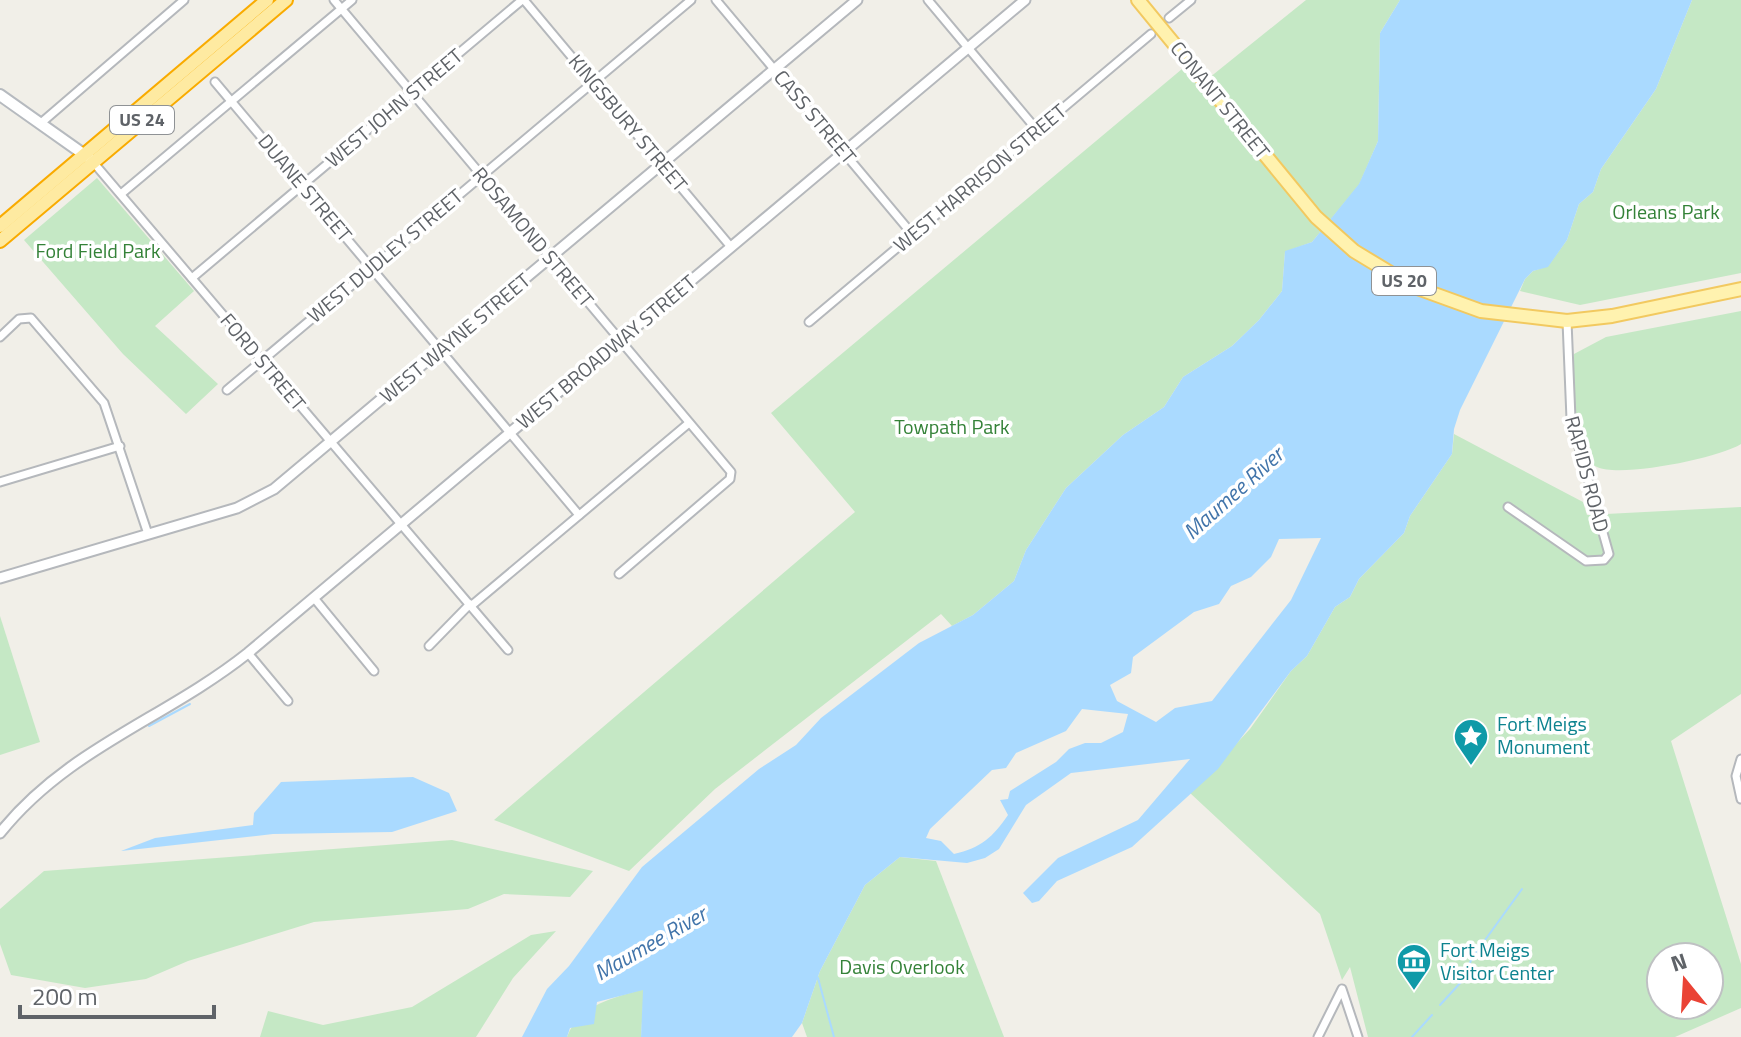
<svg xmlns="http://www.w3.org/2000/svg" width="1741" height="1037" font-family="'Titillium Web',sans-serif">
<style>
.green{fill:#c5e8c5;fill-rule:evenodd}
.water{fill:#aadaff;fill-rule:evenodd}
.lines{fill:none;stroke-linecap:round;stroke-linejoin:round}
.stream{stroke:#aadaff;stroke-width:2}
.minor-casing{stroke:#b5b8bc;stroke-width:11}
.tertiary-casing{stroke:#b5b8bc;stroke-width:13}
.secondary-casing{stroke:#b6babf;stroke-width:14}
.primary-casing{stroke:#f2c960;stroke-width:16}
.trunk-casing{stroke:#f9ab00;stroke-width:16}
.minor{stroke:#fff;stroke-width:7}
.tertiary{stroke:#fff;stroke-width:9}
.secondary{stroke:#fff;stroke-width:10}
.primary{stroke:#fff2af;stroke-width:12}
.trunk{stroke:#feeaa1;stroke-width:12}
.labels{text-anchor:middle;stroke-width:7;stroke-linejoin:round;paint-order:stroke}
.shield{fill:#fff;stroke:#8f9295;stroke-width:2}
.shield-label{font-size:18px;font-weight:bold;fill:#5f6368}
.street-label{font-size:20px;fill:#5f6368;stroke:#fff}
.park-label{font-size:20px;fill:#348238;stroke:#fff}
.culture-label{font-size:20px;fill:#0d838f;stroke:#fff;text-anchor:start}
.water-label{font-size:22px;font-style:italic;fill:#4174aa;stroke:#fff}
</style>
<rect width="100%" height="100%" fill="#f1efe8"/>
<g class="green">
<path d="M1306 0H1400L1380 33 1378 141 1359 185 1312 242 1285 252 1282 291 1259 320 1232 346 1183 377 1164 407 1123 435 1066 488 1026 550 1014 581 973 615 952 626 941 614 715 789 629 871 494 820 855 512 771 413 1182 69 1199 86Z"/>
<path d="M1692 0H1741V273L1580 305 1520 291 1525 279 1533 271 1548 266 1567 240 1579 204 1593 192 1601 169 1656 89Z"/>
<path d="M97 178 194 291 155 326 218 384 186 414 123 354 24 240Z"/>
<path d="M1741 311V444C1719 458 1621 478 1597 467 1592 465 1586 458 1582 455L1573 405 1574 354 1606 337Z"/>
<path d="M1454 434 1583 502 1587 515 1741 507V694L1671 741 1741 964V1008L1675 1037H1368L1350 967 1342 980 1320 914 1190 793 1250 729 1291 671 1307 656 1335 607 1350 597 1359 579 1404 533 1410 516 1452 454ZM1661 957H1709V1005H1661Z"/>
<path d="M0 616 40 742 0 755Z"/>
<path d="M452 840 593 871 570 897 504 894 468 909 314 922 188 961 146 979 85 988 11 975 0 944V909L44 871Z"/>
<path d="M900 857 936 861 1004 1037H807L802 1023 820 971 865 885Z"/>
<path d="M556 931 513 978 476 1037H260L268 1011 323 1025 412 1007 531 935Z"/>
<path d="M644 989 641 1037H567C579 1004 614 998 644 989Z"/>
</g>
<g class="water">
<path d="M1400 0H1692L1656 89 1601 169 1593 192 1579 204 1567 240 1548 267 1533 271 1525 279 1460 410 1454 429 1452 454 1410 516 1404 533 1359 579 1350 597 1335 607 1307 656 1291 671 1218 769 1132 847 1057 881 1039 901 1032 903 1023 893 1058 858 1138 820 1190 759 1071 773 1026 805 999 849 985 858 967 863 900 857 865 885 820 971 802 1023 792 1037H641L643 990 597 1002 594 1024 570 1028 567 1037H522L547 989 569 966 642 867 759 769 796 745 821 718 919 643 973 615 1014 581 1026 550 1066 488 1123 435 1164 407 1183 377 1232 346 1259 320 1282 291 1285 251 1312 242 1359 184 1378 141 1380 33ZM1321 538 1291 600 1212 701 1175 708 1156 722 1117 701 1110 685 1131 673 1133 657 1194 612 1219 604 1231 586 1251 577 1271 557 1279 539ZM1082 709 1128 714 1123 732 1101 743H1085L1069 749 1056 762 1010 791 1008 799 1000 800 1008 815C993 837 981 848 954 854L941 841 926 838 930 829 992 770 1006 768 1016 753 1066 731Z"/>
<path d="M413 777 449 793 457 811 392 832 273 834 121 851 155 838 253 825 254 813 281 782Z"/>
</g>
<g class="lines">
<g class="stream">
<path d="M149 726 190 704"/>
<path d="M818 978 834 1037"/>
<path d="M1440 1005 1462 981 1472 958 1522 889"/>
<path d="M1412 1037 1432 1015"/>
</g>
<g class="minor-casing">
<g id="minor">
<path d="M334 0 731 472 730 479 619 574"/>
<path d="M524 0 731 247"/>
<path d="M716 0 913 235"/>
<path d="M928 0 1037 130"/>
<path d="M1169 18 1191 0"/>
<path d="M215 82 579 515"/>
<path d="M41 123 184 0"/>
<path d="M93 162 508 650"/>
<path d="M121 194 352 0"/>
<path d="M192 278 522 0"/>
<path d="M809 322 1151 34"/>
<path d="M0 337 19 319 31 318 104 403 148 534"/>
<path d="M227 390 691 0"/>
<path d="M0 482 120 446"/>
<path d="M1508 507 1586 561 1604 560 1609 554 1571 419 1567 321"/>
<path d="M314 598 374 671"/>
<path d="M471 606 689 423"/>
<path d="M429 646 470 604"/>
<path d="M248 653 288 701"/>
<path d="M1741 759 1736 776 1741 799"/>
<path d="M1318 1037 1342 989 1358 1037"/>
</g>
</g>
<g class="tertiary-casing">
<g id="tertiary">
<path d="M0 578 237 508 274 489 857 0"/>
<path d="M0 833C68 748 165 719 248 653L1025 0"/>
</g>
</g>
<g class="secondary-casing">
<path id="secondary" d="M0 95 89 158"/>
</g>
<g class="primary-casing">
<path id="primary" d="M1138 0 1316 217 1354 251 1412 286 1481 311 1567 321 1612 316 1741 289"/>
</g>
<g class="trunk-casing">
<g id="trunk">
<path d="M0 226 267 0"/>
<path d="M0 241 286 0"/>
</g>
</g>
<use href="#minor" class="minor"/>
<use href="#tertiary" class="tertiary"/>
<use href="#secondary" class="secondary"/>
<use href="#primary" class="primary"/>
<use href="#trunk" class="trunk"/>
</g>
<defs>
<g id="sight-pin" transform="scale(1.8)"><path d="M0 17L-7.5 6A9.5 9.5 0 1 1 7.5 6Z" fill="#0f9aa8" stroke="#fff"/><path d="M0-6L1.8-2.2L6-1.7L2.9 1.2L3.7 5.4L0 3.3L-3.7 5.4L-2.9 1.2L-6-1.7L-1.8-2.2Z" fill="#fff"/></g>
<g id="museum-pin" transform="scale(1.8)"><path d="M0 17L-7.5 6A9.5 9.5 0 1 1 7.5 6Z" fill="#0f9aa8" stroke="#fff"/><path d="M0-6L6-3V-2H-6V-3ZM-5-1h2V3h-2ZM-1-1h2V3h-2ZM3-1h2V3H3ZM-6 4H6V6H-6Z" fill="#fff"/></g>
</defs>
<g fill-rule="evenodd">
<use href="#sight-pin" x="1471" y="736"/>
<use href="#museum-pin" x="1414" y="961"/>
</g>
<g class="labels">
<g class="shield">
<rect x="110" y="106" width="64" height="28" rx="6"/>
<rect x="1372" y="267" width="64" height="28" rx="6"/>
</g>
<g class="shield-label">
<text x="142" y="126">US 24</text>
<text x="1404" y="287">US 20</text>
</g>
<g class="street-label">
<text transform="translate(1220 100) rotate(51)" y="7">CONANT STREET</text>
<text transform="translate(394 108) rotate(-40)" y="7">WEST JOHN STREET</text>
<text transform="translate(815 117) rotate(50)" y="7">CASS STREET</text>
<text transform="translate(628 123) rotate(50)" y="7">KINGSBURY STREET</text>
<text transform="translate(980 178) rotate(-40)" y="7">WEST HARRISON STREET</text>
<text transform="translate(305 188) rotate(50)" y="7">DUANE STREET</text>
<text transform="translate(533 237) rotate(50)" y="7">ROSAMOND STREET</text>
<text transform="translate(385 256) rotate(-40)" y="7">WEST DUDLEY STREET</text>
<text transform="translate(455 338) rotate(-40)" y="7">WEST WAYNE STREET</text>
<text transform="translate(606 352) rotate(-40)" y="7">WEST BROADWAY STREET</text>
<text transform="translate(263 362) rotate(50)" y="7">FORD STREET</text>
<text transform="translate(1587 474) rotate(75)" y="7">RAPIDS ROAD</text>
</g>
<g class="park-label">
<text x="1666" y="219">Orleans Park</text>
<text x="98" y="258">Ford Field Park</text>
<text x="952" y="434">Towpath Park</text>
<text x="902" y="974">Davis Overlook</text>
</g>
<g class="culture-label">
<text x="1497" y="731">Fort Meigs<tspan x="1497" dy="23">Monument</tspan></text>
<text x="1440" y="957">Fort Meigs<tspan x="1440" dy="23">Visitor Center</tspan></text>
</g>
<g class="water-label">
<text transform="translate(1233 493) rotate(-42)" y="8">Maumee River</text>
<text transform="translate(650 943) rotate(-30)" y="8">Maumee River</text>
</g>
</g>
<g transform="translate(1685 981) rotate(342)"><circle r="38" fill="#ffffff" stroke="#bfc1c3" stroke-width="2"/>
<path d="M0-6L14 30L0 20L-14 30Z" fill="#ea4335"/>
<text y="-12" font-size="22" font-weight="bold" text-anchor="middle" fill="#5f6368">N</text>
</g>
<path d="M20 1005v12h194v-12" fill="none" stroke="#5f6368" stroke-width="4"/>
<text x="32" y="1005" font-size="24" fill="#5f6368" stroke="#ffffff" stroke-width="6" paint-order="stroke">200 m</text>
</svg>
